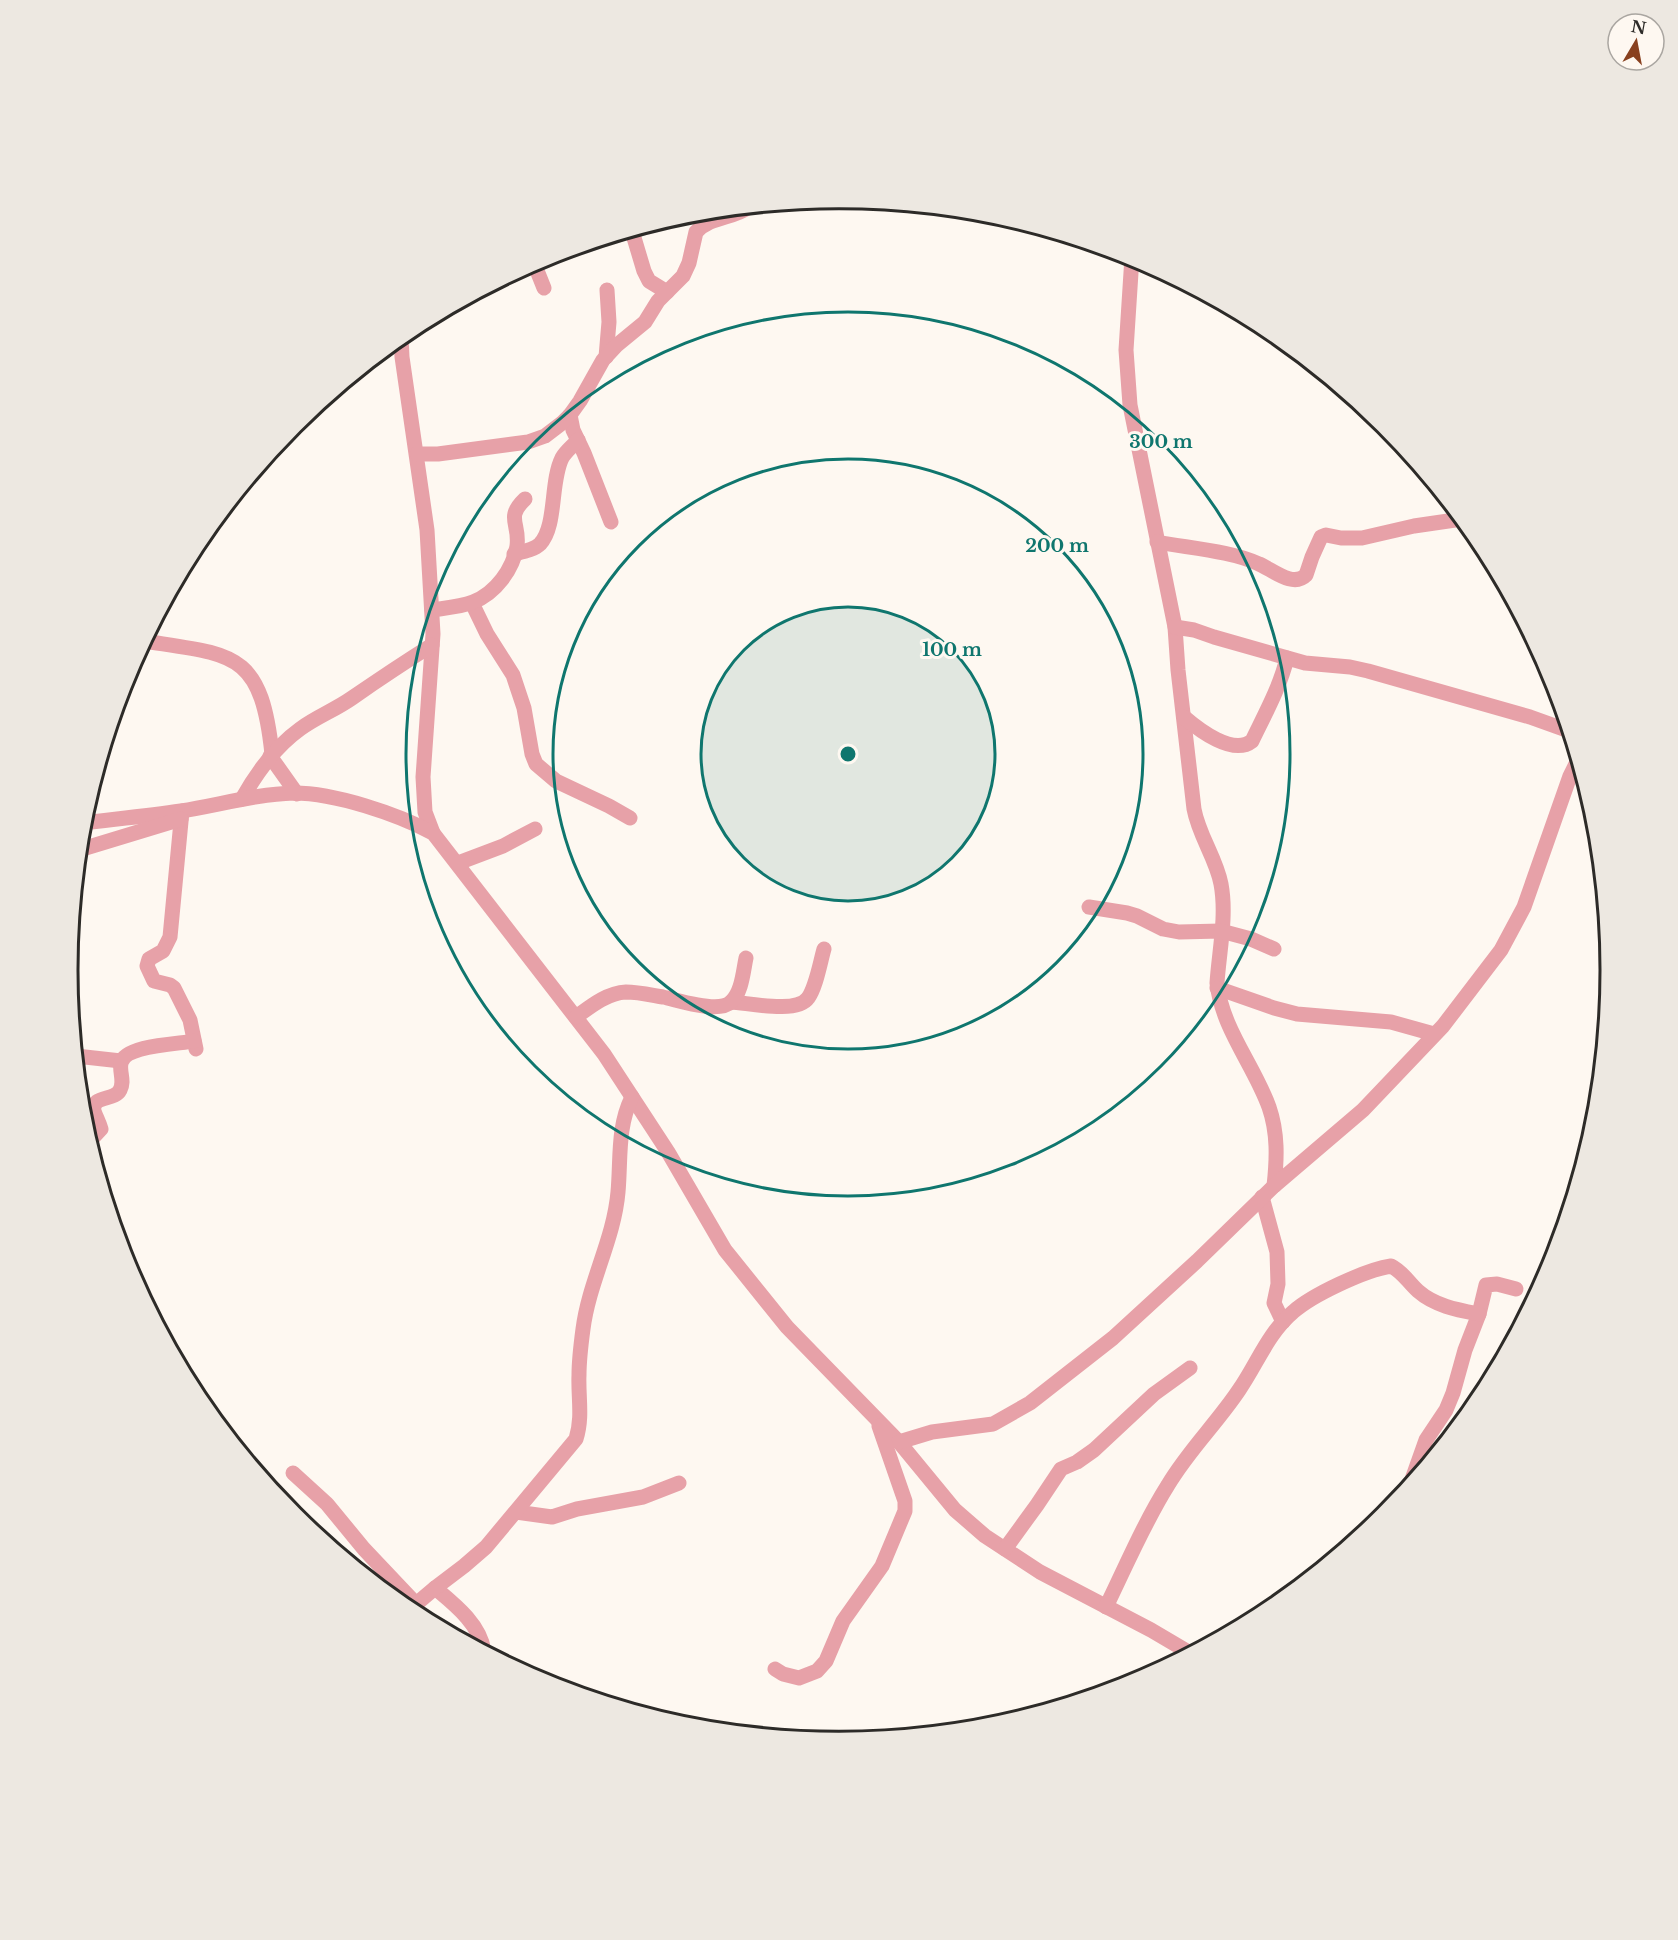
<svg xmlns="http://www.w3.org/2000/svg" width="1678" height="1940" font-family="'Libre Baskerville',serif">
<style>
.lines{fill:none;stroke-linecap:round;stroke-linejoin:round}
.minor{stroke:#e7a1a8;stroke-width:15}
.ring{fill:none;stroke:#0f766e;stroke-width:3}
.rim{fill:none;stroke:#2d2b28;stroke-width:3}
.centre{fill:#0f766e;stroke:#fef8f1;stroke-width:3}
.ring-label{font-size:18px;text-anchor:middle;font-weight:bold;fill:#0f766e;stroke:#fef8f1;stroke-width:6;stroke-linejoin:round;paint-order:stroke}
</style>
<rect width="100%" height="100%" fill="#fef8f1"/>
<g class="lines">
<g class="minor">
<path d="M632 231 644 271 649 281 667 292"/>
<path d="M1132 257 1126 350 1130 405 1175 627 1178 670 1194 809C1199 836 1216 858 1221 884 1227 916 1219 952 1217 983 1222 1029 1254 1065 1269 1107 1278 1133 1277 1159 1274 1186"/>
<path d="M534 263 544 288"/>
<path d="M401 336 402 357 427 530 433 634 423 777 425 812 433 833"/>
<path d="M606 357 609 322 607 290"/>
<path d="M570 415 573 430 584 453 611 522"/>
<path d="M417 454H438L528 442 545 436 562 423 570 415 580 401 603 360 617 345 645 322 658 301 683 276 689 263 696 232C711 216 732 219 749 207"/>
<path d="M1157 542C1188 548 1232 551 1259 564 1273 570 1293 588 1306 575L1312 557 1321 537 1326 535 1341 538H1362L1414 526 1462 519"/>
<path d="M514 554C522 552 534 550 540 544 557 526 550 482 562 458 566 451 573 446 578 440"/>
<path d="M472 603 487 634 513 675 524 708 532 754 536 764 556 781 609 806 630 818"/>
<path d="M432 610C445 608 460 607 473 602 496 593 513 569 517 546 520 523 505 518 525 499"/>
<path d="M1175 627 1194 630 1214 637 1305 663 1350 667 1368 671 1530 717 1569 731"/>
<path d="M144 641C234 655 261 651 272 754"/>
<path d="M1184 717C1199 730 1233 756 1252 741 1265 714 1280 687 1287 658"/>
<path d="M270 756 297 794"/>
<path d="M242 799C257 772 275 747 300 729 316 717 335 710 352 698 378 680 405 662 432 645"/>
<path d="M182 811 170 937 163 951 149 959 147 966 154 981 170 985 174 988 190 1020 196 1049"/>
<path d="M82 823C115 819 148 816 181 811 219 805 256 794 294 793 335 793 397 814 433 833L604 1054 668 1152 725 1250 787 1327 899 1442 955 1510 985 1536 1040 1572 1151 1630 1190 1653"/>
<path d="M79 850 181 819"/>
<path d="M458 863 503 846 535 829"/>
<path d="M1089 907 1127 913 1137 916 1163 929 1179 932 1221 931 1251 939 1274 949"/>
<path d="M1217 988 1274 1008 1297 1014 1391 1022 1434 1034"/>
<path d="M731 1002C749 1003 797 1014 808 998 816 987 820 963 824 949"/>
<path d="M576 1017C591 1006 607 993 626 992 638 992 651 995 663 997 678 1000 718 1014 731 1002 742 992 743 972 746 958"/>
<path d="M76 1056 121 1061"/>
<path d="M89 1142 101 1129C99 1122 96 1117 94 1111 91 1095 115 1101 120 1090 125 1081 119 1072 121 1063 125 1045 179 1044 194 1041"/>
<path d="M1262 1197 1277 1252 1278 1284 1274 1303 1283 1322"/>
<path d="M899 1442 932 1432 993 1424 1030 1403 1113 1338 1197 1261 1274 1186 1363 1110 1443 1026 1501 950 1524 907 1570 776 1578 760"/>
<path d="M293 1473 327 1504 364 1549 416 1604"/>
<path d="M1410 1485 1426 1440 1446 1410 1453 1393 1465 1350 1479 1314 1486 1285 1497 1284 1516 1289"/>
<path d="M516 1512 552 1517 577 1509 643 1497 679 1483"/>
<path d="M1005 1549 1037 1505 1061 1469 1077 1462 1094 1450 1154 1394 1190 1368"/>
<path d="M435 1588C454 1604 480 1624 484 1651"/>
<path d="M1106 1607C1126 1566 1144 1523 1168 1485 1188 1451 1217 1423 1239 1390 1257 1364 1268 1333 1293 1312 1312 1295 1365 1270 1391 1266 1403 1272 1408 1282 1418 1291 1435 1306 1458 1310 1479 1314"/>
<path d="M409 1610 435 1588 464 1566 486 1547 576 1439C583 1417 578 1397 579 1375 579 1360 581 1344 583 1329 589 1282 614 1239 618 1192 621 1159 617 1127 632 1097"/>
<path d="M775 1669 783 1674 799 1678 817 1671 826 1661 843 1621 882 1566 905 1511V1501L879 1426"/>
</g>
</g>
<circle cx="848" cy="754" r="147" fill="#0f766e" fill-opacity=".12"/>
<g class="ring">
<circle cx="848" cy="754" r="147"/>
<circle cx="848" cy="754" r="295"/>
<circle cx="848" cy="754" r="442"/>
</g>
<path d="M0 0H1678V1940H0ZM78 970a761 761 0 1 1 1522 0a761 761 0 1 1-1522 0Z" fill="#ede8e1" fill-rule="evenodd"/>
<path class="rim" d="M78 970a761 761 0 1 1 1522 0a761 761 0 1 1-1522 0Z"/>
<circle cx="848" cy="754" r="9" class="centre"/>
<g class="ring-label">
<text x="1161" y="448">300 m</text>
<text x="1057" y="552">200 m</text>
<text x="952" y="656">100 m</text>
</g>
<g transform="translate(1636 42) rotate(10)"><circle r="28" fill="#fef8f1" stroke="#aaa6a1" stroke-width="1.5"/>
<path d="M0-4.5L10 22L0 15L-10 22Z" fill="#88401f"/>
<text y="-9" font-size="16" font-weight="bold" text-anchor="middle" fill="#2d2b28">N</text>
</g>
</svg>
